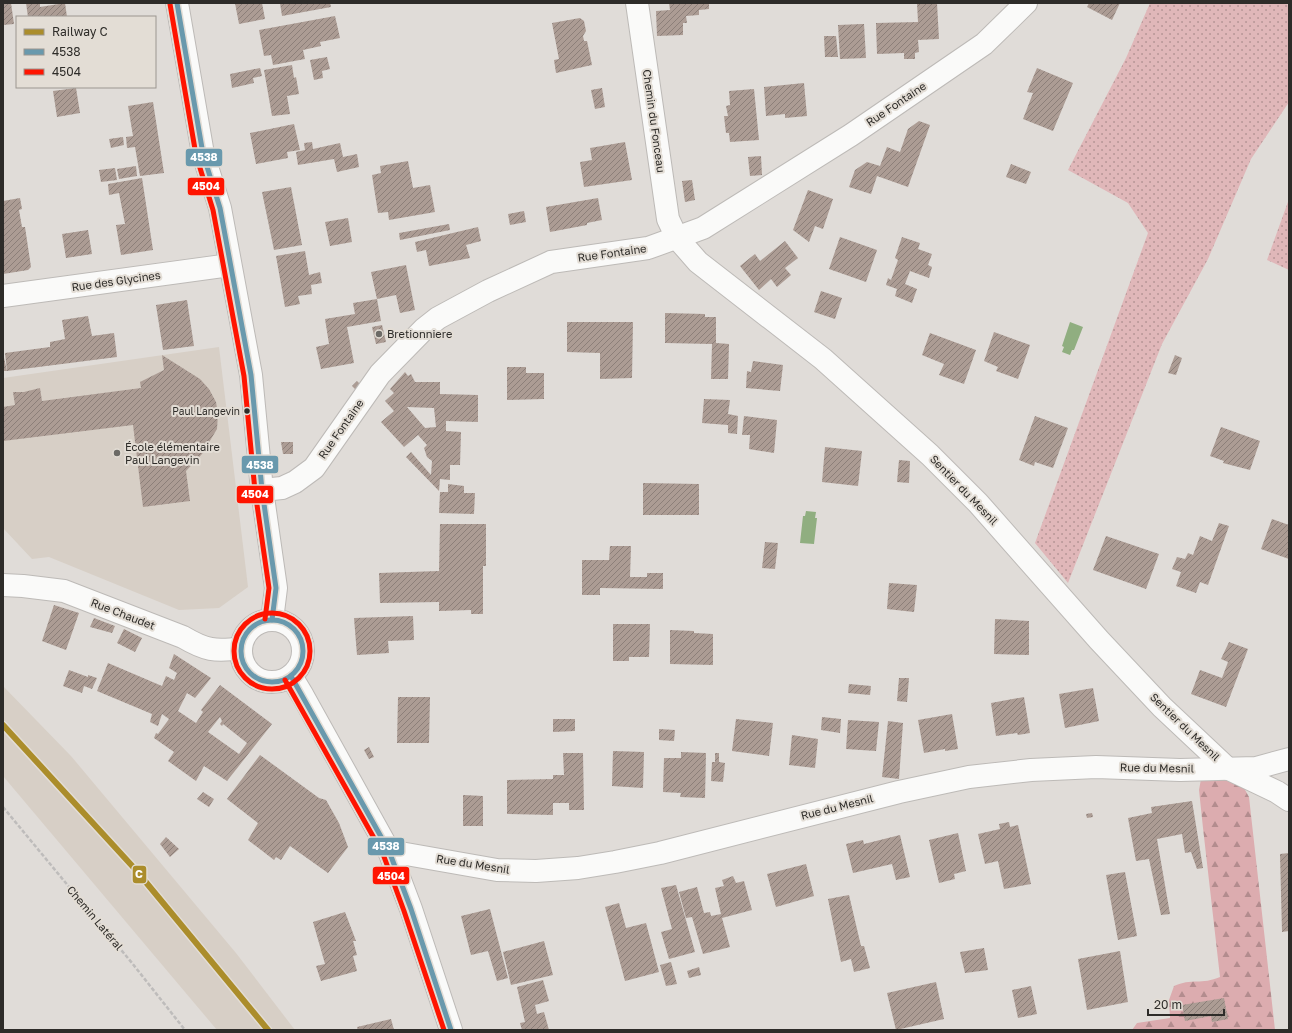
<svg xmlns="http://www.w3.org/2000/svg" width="1292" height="1033" font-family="'Golos Text',sans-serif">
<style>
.built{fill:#d7cfc6}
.green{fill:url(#green-dots)}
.forest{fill:url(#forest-firs)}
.water{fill:#90ae80}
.building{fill:url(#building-hatch);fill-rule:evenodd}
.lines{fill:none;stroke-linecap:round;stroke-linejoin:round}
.street-casing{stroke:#bdbab7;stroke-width:24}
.secondary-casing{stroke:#bdbab7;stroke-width:24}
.path{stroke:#bebcbb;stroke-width:2.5;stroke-dasharray:4 2;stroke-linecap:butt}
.street{stroke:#fafaf9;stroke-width:22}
.secondary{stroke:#fafaf9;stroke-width:22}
.bus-1-casing{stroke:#e3ddd5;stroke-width:8}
.bus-2-casing{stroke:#e3ddd5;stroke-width:8}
.bus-1{stroke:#6999ad;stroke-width:5}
.bus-2{stroke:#ff1400;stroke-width:5}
.rail-1-casing{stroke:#e3ddd5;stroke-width:9}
.rail-1{stroke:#ab8d2b;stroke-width:6}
.poi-dot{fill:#6c6a66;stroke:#e3ddd5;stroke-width:1.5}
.bus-dot{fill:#2e2c29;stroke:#e3ddd5;stroke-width:1.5}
.labels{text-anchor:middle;stroke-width:4;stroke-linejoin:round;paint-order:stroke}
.bus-label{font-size:10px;fill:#2e2c29;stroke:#e3ddd5;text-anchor:end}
.street-label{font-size:11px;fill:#2e2c29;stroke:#e3ddd5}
.poi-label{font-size:11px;fill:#2e2c29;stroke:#e3ddd5;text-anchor:start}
.line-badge{stroke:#e3ddd5;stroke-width:1.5}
.badge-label{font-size:11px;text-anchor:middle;font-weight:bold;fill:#fff}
</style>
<defs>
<pattern id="green-dots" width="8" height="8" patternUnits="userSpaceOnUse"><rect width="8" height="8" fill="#e0b7b9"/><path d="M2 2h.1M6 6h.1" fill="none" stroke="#b69596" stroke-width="1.8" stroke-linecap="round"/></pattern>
<pattern id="forest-firs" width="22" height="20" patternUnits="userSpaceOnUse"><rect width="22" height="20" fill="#dcacaf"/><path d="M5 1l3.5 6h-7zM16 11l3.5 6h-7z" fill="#b38c8e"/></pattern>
<pattern id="building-hatch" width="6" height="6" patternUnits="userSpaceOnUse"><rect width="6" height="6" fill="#ac9c94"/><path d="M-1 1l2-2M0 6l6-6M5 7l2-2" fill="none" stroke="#8c7f79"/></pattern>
</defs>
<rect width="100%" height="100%" fill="#e0dcd8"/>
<g class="built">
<path d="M219 347 248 587 219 608 179 610 49 557 32 559 3 528V378Z"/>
<path d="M3 686 71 756 236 953 295 1030H217L3 776Z"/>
</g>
<g class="green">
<path d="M1150 3H1287L1289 8V102L1251 159 1208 259 1162 344 1068 583 1035 543 1148 233 1128 203 1068 170 1126 58Z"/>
<path d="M1289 199V270L1267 260Z"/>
</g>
<path class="forest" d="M1201 779H1239L1249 797 1275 1030H1132L1137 1023 1170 1018 1169 1000 1174 986C1191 978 1202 985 1220 977L1203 828 1199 790Z"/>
<g class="water">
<path d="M1070 322 1083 327 1074 350H1072L1070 355 1062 352 1064 347 1062 346Z"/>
<path d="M806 511 816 512 815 518H817L814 544 800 543 803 516H805Z"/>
</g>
<g class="building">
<path d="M3 3H11L14 24 3 25Z"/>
<path d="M26 3H40V7L65 3 67 17H28Z"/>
<path d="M235 3H262L265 19 239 24Z"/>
<path d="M280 3H330L331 7 282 16Z"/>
<path d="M669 3H709V9L699 10V15L686 16 687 23H683V35L657 36 656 11 670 10Z"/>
<path d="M917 3H937L939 39 918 40 919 52 915 53V59H904V53L877 54 876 23 918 22Z"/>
<path d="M1089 3H1120L1112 20 1087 7Z"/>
<path d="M335 16 340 38 320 42 321 46 303 50 305 59 273 65 271 55 264 56 259 30Z"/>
<path d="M580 18 584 21 586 31 583 36 584 41H587L592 65 556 73 554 60 559 59 552 23Z"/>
<path d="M862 24H864L866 58 840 59 838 25Z"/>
<path d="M824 36H836L838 57H825Z"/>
<path d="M327 57 330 69 322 71 323 78 314 80 310 60Z"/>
<path d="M292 65 294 78 296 77 299 94 287 96 290 114 272 116 264 70Z"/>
<path d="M260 68 262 76 253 78 254 83 232 88 230 74Z"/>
<path d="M1037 68 1073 83 1053 131 1023 119 1033 93 1027 92Z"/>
<path d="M804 83 807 116 785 118V114L766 116 764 87Z"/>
<path d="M76 88 80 113 57 117 53 91Z"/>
<path d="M602 88 605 107 595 109 591 90Z"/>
<path d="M754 89 759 140 730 142 729 133H726L724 116H728L726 106 730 105 729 91Z"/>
<path d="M153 102 164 173 140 176 135 147 127 148 126 137 133 136 128 106Z"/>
<path d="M919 121 930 125 908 187 877 176 871 194 849 187 855 170 867 162 880 166 887 147 900 152 908 129Z"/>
<path d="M294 124 300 150 287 152 288 158 256 164 250 133Z"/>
<path d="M123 137 124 145 111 148 109 139Z"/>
<path d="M312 142 313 149 340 143 343 157 357 154 359 167 337 172 334 159 298 165 296 152 305 150 304 143Z"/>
<path d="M625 142 632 180 584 187 580 162 592 160 590 148Z"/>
<path d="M761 156 762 175 750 176 748 157Z"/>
<path d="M408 161 413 188 430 185 435 212 389 220 388 212 378 213 372 175 381 173 380 166Z"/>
<path d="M1011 164 1031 172 1026 184 1006 177Z"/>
<path d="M136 166 137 176 119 179 117 169Z"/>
<path d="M115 168 117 180 101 182 99 170Z"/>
<path d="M142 178 153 250 121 255 116 225 125 224 119 193 109 195 108 184Z"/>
<path d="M692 180 695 200 685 202 682 181Z"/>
<path d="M291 187 302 245 274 250 262 192Z"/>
<path d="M808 190 833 199 823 229 815 226 809 242 793 230Z"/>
<path d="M20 198 22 209 19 210 22 227H25L31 267 28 270 3 274V201Z"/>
<path d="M598 198 602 220 587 223V225L550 232 546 207Z"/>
<path d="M524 211 526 222 510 225 508 214Z"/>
<path d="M348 218 352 242 330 246 325 222Z"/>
<path d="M449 224 450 230 400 240 399 233Z"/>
<path d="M478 227 481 241 466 245 470 258 429 266 426 250 417 252 415 242Z"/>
<path d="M88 230 92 254 66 258 62 234Z"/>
<path d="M840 237 877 250 866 282 829 269Z"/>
<path d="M902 237 920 243 918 249 932 254 928 265 932 267 929 278 910 271 905 284 917 289 912 303 895 296 897 289 886 285 888 278 891 280 898 260 895 258Z"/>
<path d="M785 241 798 258 785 268 791 275 777 287 771 279 759 290 740 266 755 254 760 261Z"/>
<path d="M305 251 309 275 320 272 322 283 311 285 312 294 298 296 300 304 285 307 276 256Z"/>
<path d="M406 265 415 310 400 313 396 295 377 299 371 272Z"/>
<path d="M821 291 842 298 835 319 814 312Z"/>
<path d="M377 299 381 321 347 327 354 363 321 369 316 347 329 344 325 319 355 314 353 303Z"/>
<path d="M187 300 194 346 163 350 156 305Z"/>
<path d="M665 313 705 314V317H716V343L729 344 728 379H711L712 344 665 343Z"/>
<path d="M88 316 92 336 114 333 117 357 7 371 5 353 50 347V342L65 339 62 320Z"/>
<path d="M567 322H633L632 378 600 379V353L567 352Z"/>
<path d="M382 325 386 342 376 344 372 327Z"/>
<path d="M994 332 1030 345 1018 379 996 371 998 367 984 361Z"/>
<path d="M930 333 976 350 964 384 939 375 944 364 922 355Z"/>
<path d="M3 353 7 371H3Z"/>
<path d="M162 355 200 379 209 389 216 402 218 414 217 429 202 454 186 471 190 501 143 507 133 425 3 441V407L15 405 13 392H24L40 388 42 401 141 388 140 382 164 370Z"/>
<path d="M1175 355 1182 358 1176 375 1168 373Z"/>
<path d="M753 361 783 365 780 391 746 388 747 371 751 372Z"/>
<path d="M507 367H526V373H544V399L507 400Z"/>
<path d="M405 372 408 376 411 374 415 382H440V394L478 395V422L446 421V431L461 432 460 465H450V480L440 479 439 491 406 457 411 452 431 475 432 461 427 457 424 448 427 445 418 435 404 447 381 422 394 411 385 401 394 393 390 389ZM407 407 434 408 436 427 425 428Z"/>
<path d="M357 381 362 386 357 391 352 386Z"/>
<path d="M704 399 730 400 728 414 738 416 737 434 728 433V425L702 423Z"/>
<path d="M744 416 777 420 774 453 749 449 750 435H742Z"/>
<path d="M1035 416 1068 428 1053 468 1035 462 1034 466 1019 460Z"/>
<path d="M1221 427 1260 441 1250 470 1223 463 1224 461 1210 456Z"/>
<path d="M281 442H293V454H283Z"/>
<path d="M825 447 862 451 858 486 822 482Z"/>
<path d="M899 460 910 461 909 483 897 482Z"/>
<path d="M643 483 699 484V515H643Z"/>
<path d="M448 484 464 486V493H475L474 514 439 513 440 492H448Z"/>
<path d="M1272 519 1289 525V559L1261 549Z"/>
<path d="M1219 523 1229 526 1208 585 1200 582 1196 593 1176 586 1181 572 1172 569 1177 557 1185 559 1188 553 1193 555 1200 536 1212 541Z"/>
<path d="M440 524H486V566H483V614H471V610L439 611V602L380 603 379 573 439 571Z"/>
<path d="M1106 536 1159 554 1146 589 1093 570Z"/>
<path d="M765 542 778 543 775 569 762 568Z"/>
<path d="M610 546H631L630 577H647V573H663V589L600 588V595H582V560H609Z"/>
<path d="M889 583 917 585 914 612 887 609Z"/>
<path d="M54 605 79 613 66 650 42 641Z"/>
<path d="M413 616 414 640 388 641 389 653 357 655 354 618Z"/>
<path d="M94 618 115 626 112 633 90 627Z"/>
<path d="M995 619 1029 621V655L994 654Z"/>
<path d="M613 624H650L649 657H629V661H613Z"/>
<path d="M124 629 142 638 135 652 117 643Z"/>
<path d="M670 630 694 631V633L713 634V665L670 664Z"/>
<path d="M1229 642 1248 649 1226 707 1191 694 1200 670 1222 678 1228 662 1221 659Z"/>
<path d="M174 654 211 678 195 698 187 693 178 711 196 723 203 712 201 710 220 685 272 724 227 781 204 766 196 781 168 761 174 752 154 738 156 733 158 734 169 719 162 714 158 726 150 722 152 714 97 691 108 663 162 686 166 676 174 680 177 673 169 668ZM220 717 222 721 220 724 222 726 223 724 247 743 239 754 208 732Z"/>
<path d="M69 670 88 677V675L97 678 92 689 84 686 82 693 63 686Z"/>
<path d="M899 678H909L907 702 897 701Z"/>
<path d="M849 684 871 686 870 695 848 693Z"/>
<path d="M1093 688 1099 721 1065 728 1059 694Z"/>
<path d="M398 697H430L429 743H397Z"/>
<path d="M1024 697 1030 733 1018 735 1017 733 996 736 991 703Z"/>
<path d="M952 714 958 749 945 751V749L924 753 918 720Z"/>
<path d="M822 717 841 719 840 733 821 730Z"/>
<path d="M553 719H575V731L553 732Z"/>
<path d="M736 719 773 723 769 756 732 751Z"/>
<path d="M848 720 879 722 876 751 846 749Z"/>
<path d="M888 721 903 723 899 779 882 777Z"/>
<path d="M659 729 675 730 674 741 659 740Z"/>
<path d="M792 735 818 739 815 768 789 765Z"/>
<path d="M369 747 374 757 369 759 364 750Z"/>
<path d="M613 751 644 752 643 788 612 786Z"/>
<path d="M681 752 706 753 705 798 680 797 681 793 663 792 664 758H681Z"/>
<path d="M563 753H583L584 810H569V803H553V815L507 814V780L553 779V775H564Z"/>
<path d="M715 753H719V762L725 763 723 782 711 781 712 762H715Z"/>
<path d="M260 755 319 798 326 800 339 823 348 847 328 873 290 846 281 860 276 857 274 860 248 840 258 823 227 799Z"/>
<path d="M203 792 214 799 209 807 197 799Z"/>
<path d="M463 795 483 796V826H463Z"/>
<path d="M1192 801 1203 868 1197 869 1191 852 1185 853 1182 834 1157 839 1170 914 1161 915 1149 859 1136 861 1128 818 1152 813 1151 807Z"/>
<path d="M1092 813 1093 817 1087 818 1086 814Z"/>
<path d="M1009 822 1010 827 1018 825 1031 884 1004 889 998 861 985 864 978 834 1000 829 999 824Z"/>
<path d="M958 833 966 871 954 874 955 879 939 883 929 840Z"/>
<path d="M900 835 910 877 896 880 892 864 853 873 846 844 863 840 864 844Z"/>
<path d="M166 837 179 849 170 857 160 844Z"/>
<path d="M1289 853V931L1282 932 1280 854Z"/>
<path d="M806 864 814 896 776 907 767 874Z"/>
<path d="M1125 872 1137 936 1118 940 1106 875Z"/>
<path d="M733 876 736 883 744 881 752 910 722 918 730 947 703 954 692 917 686 918 679 892 697 887 704 913 710 912 711 916 721 914 715 888 724 886 722 880Z"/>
<path d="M676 885 695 952 669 959 661 932 672 929 661 888Z"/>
<path d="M849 895 861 946H864L870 968 854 972 851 959 841 962 828 899Z"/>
<path d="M619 903 626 928 646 923 659 972 625 981 605 907Z"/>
<path d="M490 909 508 978 497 981 488 951 471 955 461 916Z"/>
<path d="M345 912 356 941H353L357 955 353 956 357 971 321 981 316 966 325 964 313 922Z"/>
<path d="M544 941 553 975 511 985 503 952Z"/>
<path d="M984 948 988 970 965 973 960 952Z"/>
<path d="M1120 951 1128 1002 1087 1010 1078 959Z"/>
<path d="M671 962 677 984 666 986 660 965Z"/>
<path d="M699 967 701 975 689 978 687 971Z"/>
<path d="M543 980 549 1001 535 1005 537 1014 544 1012 549 1030H522L520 1023 525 1022 517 987Z"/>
<path d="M936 982 944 1019 896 1030 887 993Z"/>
<path d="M1031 986 1037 1014 1018 1018 1012 990Z"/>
<path d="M1224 998 1228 1019 1212 1022 1211 1016 1185 1021 1182 1005Z"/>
<path d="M391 1019 394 1030H358L357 1027Z"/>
</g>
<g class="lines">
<g class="street-casing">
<g id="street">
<path d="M637 3 668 219 677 238 698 262 823 359 930 455 978 503 1099 640 1162 707 1227 768 1277 792 1289 800"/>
<path d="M3 296 230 265"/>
<path d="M262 490 282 488 295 482 314 468 380 374 424 329 438 318 488 291 551 262 648 248 703 228 851 135 984 44 1026 3"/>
<path d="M3 585 23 586 64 591 183 637C205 650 215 652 241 648"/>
<path d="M389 851 497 870 536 871 578 868 615 862 660 853 899 792 969 777 1031 770 1096 767 1180 770 1256 768 1289 759"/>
</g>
</g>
<g class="secondary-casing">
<g id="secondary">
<path d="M177 3 203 154 220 208 251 375 262 490 276 588 272 620"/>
<circle cx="272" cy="651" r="31"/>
<path d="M291 676 303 696 389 851 411 909 451 1030"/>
</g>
</g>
<path class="path" d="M3 807 132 963 185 1030"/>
<use href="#street" class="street"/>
<use href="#secondary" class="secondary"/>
<g class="bus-1-casing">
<g id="bus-1">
<path d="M177 3 203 154 220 208 251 375 262 490 276 588 272 620"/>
<circle cx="272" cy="651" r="31"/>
<path d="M291 676 389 851 411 909 451 1030"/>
</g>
</g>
<g class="bus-2-casing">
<g id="bus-2">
<path d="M170 4 196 155 213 210 244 376 255 491 269 588 265 619"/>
<circle cx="272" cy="651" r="38"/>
<path d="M285 680 383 854 404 911 444 1030"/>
</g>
</g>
<use href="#bus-1" class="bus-1"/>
<use href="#bus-2" class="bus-2"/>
<g class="rail-1-casing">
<path id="rail-1" d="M3 725 135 869 268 1030"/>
</g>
<use href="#rail-1" class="rail-1"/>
</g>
<g class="poi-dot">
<circle cx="379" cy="334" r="4"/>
<circle cx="117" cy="453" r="4"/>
</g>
<circle class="bus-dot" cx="247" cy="411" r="3.5"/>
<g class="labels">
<g class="bus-label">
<text x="240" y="415">Paul Langevin</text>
</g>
<g class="street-label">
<text transform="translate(896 104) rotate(-34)" y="4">Rue Fontaine</text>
<text transform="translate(654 121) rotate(82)" y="4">Chemin du Fonceau</text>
<text transform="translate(612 253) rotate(-8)" y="4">Rue Fontaine</text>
<text transform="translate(116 281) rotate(-8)" y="4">Rue des Glycines</text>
<text transform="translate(341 429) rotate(-55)" y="4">Rue Fontaine</text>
<text transform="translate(964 490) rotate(46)" y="4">Sentier du Mesnil</text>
<text transform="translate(123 614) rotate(21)" y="4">Rue Chaudet</text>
<text transform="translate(1185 727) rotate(44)" y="4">Sentier du Mesnil</text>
<text transform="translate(1157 768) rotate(1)" y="4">Rue du Mesnil</text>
<text transform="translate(837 807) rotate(-14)" y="4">Rue du Mesnil</text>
<text transform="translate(473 864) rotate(9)" y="4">Rue du Mesnil</text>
<text transform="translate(95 918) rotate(50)" y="4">Chemin Latéral</text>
</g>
<g class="poi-label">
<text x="387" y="338">Bretionniere</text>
<text x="125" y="451">École élémentaire<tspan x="125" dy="13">Paul Langevin</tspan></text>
</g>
</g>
<g class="line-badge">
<rect x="185" y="148" width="38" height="19" rx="4" fill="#6999ad"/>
<rect x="187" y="177" width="38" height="19" rx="4" fill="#ff1400"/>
<rect x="241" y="455" width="38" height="19" rx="4" fill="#6999ad"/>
<rect x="236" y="485" width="38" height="19" rx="4" fill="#ff1400"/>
<rect x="367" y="837" width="38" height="19" rx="4" fill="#6999ad"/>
<rect x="132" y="865" width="15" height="19" rx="4" fill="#ab8d2b"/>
<rect x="372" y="866" width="38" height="19" rx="4" fill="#ff1400"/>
</g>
<g class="badge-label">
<text x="204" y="161">4538</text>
<text x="206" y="190">4504</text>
<text x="260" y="469">4538</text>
<text x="255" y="498">4504</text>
<text x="386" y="850">4538</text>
<text x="139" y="878">C</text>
<text x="391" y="880">4504</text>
</g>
<rect width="1292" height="1033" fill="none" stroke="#2e2c29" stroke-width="8"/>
<rect x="16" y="16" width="140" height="72" fill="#e3ddd5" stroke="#9b9690"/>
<rect x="24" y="29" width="20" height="6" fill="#ab8d2b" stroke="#9b9690"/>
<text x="52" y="36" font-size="12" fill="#2e2c29">Railway C</text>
<rect x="24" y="49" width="20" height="6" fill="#6999ad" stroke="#9b9690"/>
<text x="52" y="56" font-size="12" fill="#2e2c29">4538</text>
<rect x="24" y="69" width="20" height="6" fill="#ff1400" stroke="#9b9690"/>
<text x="52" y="76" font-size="12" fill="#2e2c29">4504</text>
<path d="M1148 1009v6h76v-6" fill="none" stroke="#2e2c29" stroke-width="2"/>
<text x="1154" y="1009" font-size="12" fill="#2e2c29" stroke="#e3ddd5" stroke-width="3" paint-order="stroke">20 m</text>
</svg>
